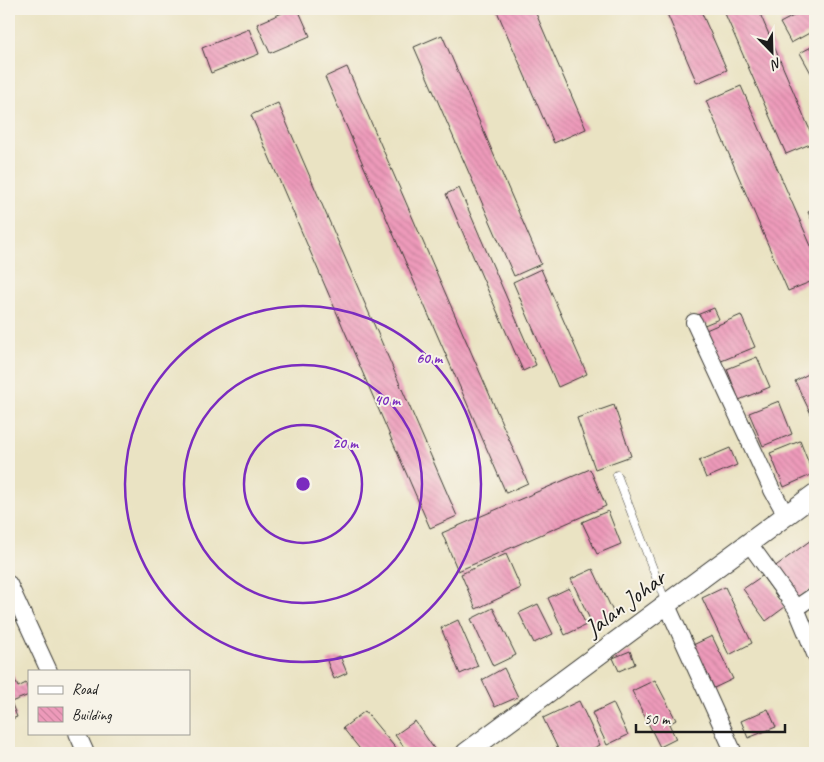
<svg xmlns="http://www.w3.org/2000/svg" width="824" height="762" font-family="Caveat,sans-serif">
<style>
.building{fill:url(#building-back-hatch)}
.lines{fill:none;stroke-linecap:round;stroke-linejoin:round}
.service-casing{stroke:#3b3a35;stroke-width:9}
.minor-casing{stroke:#3b3a35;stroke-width:18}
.tertiary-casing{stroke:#3b3a35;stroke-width:22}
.service{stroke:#fff;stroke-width:8}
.minor{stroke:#fff;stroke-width:16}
.tertiary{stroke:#fff;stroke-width:20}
.ring{fill:none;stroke:#7b2cbf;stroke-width:2.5}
.labels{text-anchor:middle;stroke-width:4;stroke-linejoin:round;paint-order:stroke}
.street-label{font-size:24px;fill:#1c1c1c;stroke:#f7f3e8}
.centre{fill:#7b2cbf;stroke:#f7f3e8;stroke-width:2.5}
.ring-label{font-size:15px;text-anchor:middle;font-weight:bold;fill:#7b2cbf;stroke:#f7f3e8;stroke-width:4;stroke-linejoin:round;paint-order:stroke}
</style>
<defs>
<pattern id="building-back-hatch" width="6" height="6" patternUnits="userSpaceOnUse" patternTransform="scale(1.25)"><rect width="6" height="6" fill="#ed9aba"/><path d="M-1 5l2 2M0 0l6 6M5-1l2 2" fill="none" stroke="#cb849f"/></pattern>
</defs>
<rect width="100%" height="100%" fill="#f7f3e8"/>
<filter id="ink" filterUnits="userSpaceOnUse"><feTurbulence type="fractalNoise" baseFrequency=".02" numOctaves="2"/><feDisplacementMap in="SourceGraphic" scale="10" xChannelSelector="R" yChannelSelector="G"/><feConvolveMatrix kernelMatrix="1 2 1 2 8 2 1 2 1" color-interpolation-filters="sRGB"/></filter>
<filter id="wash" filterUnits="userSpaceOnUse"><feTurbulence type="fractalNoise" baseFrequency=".0096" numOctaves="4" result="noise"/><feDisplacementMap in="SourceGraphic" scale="20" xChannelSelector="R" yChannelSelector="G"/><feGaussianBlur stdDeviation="1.12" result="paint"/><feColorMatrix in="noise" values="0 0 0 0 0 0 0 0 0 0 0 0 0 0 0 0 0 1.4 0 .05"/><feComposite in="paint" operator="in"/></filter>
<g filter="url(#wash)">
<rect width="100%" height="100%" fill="#eae3c3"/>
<g id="blocks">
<g class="building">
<path d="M291 9H298L310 36 270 53 257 24Z"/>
<path d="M496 9H534L586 129 554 143Z"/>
<path d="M665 9H700L727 70 697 83Z"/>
<path d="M723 9H758L815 142 786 154Z"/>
<path d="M807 9H815V30L791 43 780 23Z"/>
<path d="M249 29 259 54 211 73 202 48Z"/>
<path d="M442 35 541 264 514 276 414 47Z"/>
<path d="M815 45V71L811 73 800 53Z"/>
<path d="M347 67 528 483 506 493 325 77Z"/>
<path d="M741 86 815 255V280L788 291 706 101Z"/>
<path d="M278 103 457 516 430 528 251 115Z"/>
<path d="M459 188 536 365 523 371 446 194Z"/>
<path d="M815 209V227L808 212Z"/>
<path d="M541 269 587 374 558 387 513 282Z"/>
<path d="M714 308 719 319 702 326 697 315Z"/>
<path d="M741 315 755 347 719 362 706 330Z"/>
<path d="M757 357 770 387 739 400 727 369Z"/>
<path d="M814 371 815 412 811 414 795 381Z"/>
<path d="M779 401 792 434 763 446 749 413Z"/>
<path d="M614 405 631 456 595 469 577 418Z"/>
<path d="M800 441 813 474 784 487 770 453Z"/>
<path d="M730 448 737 465 706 478 699 461Z"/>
<path d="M590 469 606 506 458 571 442 533Z"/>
<path d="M608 511 621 544 597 554 582 522Z"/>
<path d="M815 537V586L796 599 773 568Z"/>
<path d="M506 554 521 588 476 609 461 574Z"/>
<path d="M593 569 616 618 594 628 571 579Z"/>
<path d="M762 576 785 607 766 621 743 589Z"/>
<path d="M725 587 752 643 729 655 702 598Z"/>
<path d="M569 588 586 625 565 635 548 598Z"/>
<path d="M538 604 553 634 534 643 519 613Z"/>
<path d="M493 608 516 655 493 666 471 619Z"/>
<path d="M458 620 478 666 460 674 441 628Z"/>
<path d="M712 636 733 679 714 688 693 645Z"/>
<path d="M630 651 635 664 619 671 613 658Z"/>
<path d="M340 656 347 673 334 679 327 661Z"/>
<path d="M504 668 518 697 495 707 482 680Z"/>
<path d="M11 670 18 687 26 683 29 695 11 702 17 717 9 720V671Z"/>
<path d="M655 680 676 720 669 724 676 739 660 747 632 691Z"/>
<path d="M579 701 600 745 584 753H560L543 718Z"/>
<path d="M613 703 628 735 607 745 592 713Z"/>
<path d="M768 709 776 727 748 738 741 721Z"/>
<path d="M365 711 398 751 395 753H363L343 728Z"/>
<path d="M415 721 437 753H408L395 735Z"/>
</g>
</g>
</g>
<g filter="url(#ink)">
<use href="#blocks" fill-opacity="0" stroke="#3b3a35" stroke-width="1"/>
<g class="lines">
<g class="service-casing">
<path id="service" d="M617 475 666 603"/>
</g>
<g class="minor-casing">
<g id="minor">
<path d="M694 322 772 490 786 515"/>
<path d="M748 542 796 608 815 654"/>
<path d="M9 584 49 671"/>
<path d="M666 603 734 753"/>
<path d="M796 608 815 595"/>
<path d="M77 733 86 753"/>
</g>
</g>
<g class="tertiary-casing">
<path id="tertiary" d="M466 753 815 494"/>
</g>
<use href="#service" class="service"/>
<use href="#minor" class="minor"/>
<use href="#tertiary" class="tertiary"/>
</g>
</g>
<g class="ring">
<circle cx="303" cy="484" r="59"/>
<circle cx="303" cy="484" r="119"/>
<circle cx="303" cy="484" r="178"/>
</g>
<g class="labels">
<g class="street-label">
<text transform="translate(625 603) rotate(-37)" y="8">Jalan Johar</text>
</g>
</g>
<circle cx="303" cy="484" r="8" class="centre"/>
<g class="ring-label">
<text x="429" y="363">60 m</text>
<text x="387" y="405">40 m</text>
<text x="345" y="448">20 m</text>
</g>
<rect width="824" height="762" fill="none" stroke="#f7f3e8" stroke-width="30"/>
<rect x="28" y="670" width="162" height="65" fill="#f7f3e8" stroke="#9f9d96"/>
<rect x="38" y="686" width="25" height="8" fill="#ffffff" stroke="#9f9d96"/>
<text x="72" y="694" font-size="15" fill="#1c1c1c">Road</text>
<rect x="38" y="707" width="25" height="15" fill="url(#building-back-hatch)" stroke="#9f9d96"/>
<text x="72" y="720" font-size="15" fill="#1c1c1c">Building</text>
<g transform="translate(772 52) rotate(157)" stroke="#f7f3e8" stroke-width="4" paint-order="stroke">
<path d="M0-4L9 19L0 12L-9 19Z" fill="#1c1c1c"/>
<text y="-8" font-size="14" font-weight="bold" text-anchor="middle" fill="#1c1c1c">N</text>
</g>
<path d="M636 724v8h149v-8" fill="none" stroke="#1c1c1c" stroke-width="2.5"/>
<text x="644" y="724" font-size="15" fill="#1c1c1c" stroke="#f7f3e8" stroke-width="4" paint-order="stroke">50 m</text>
</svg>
